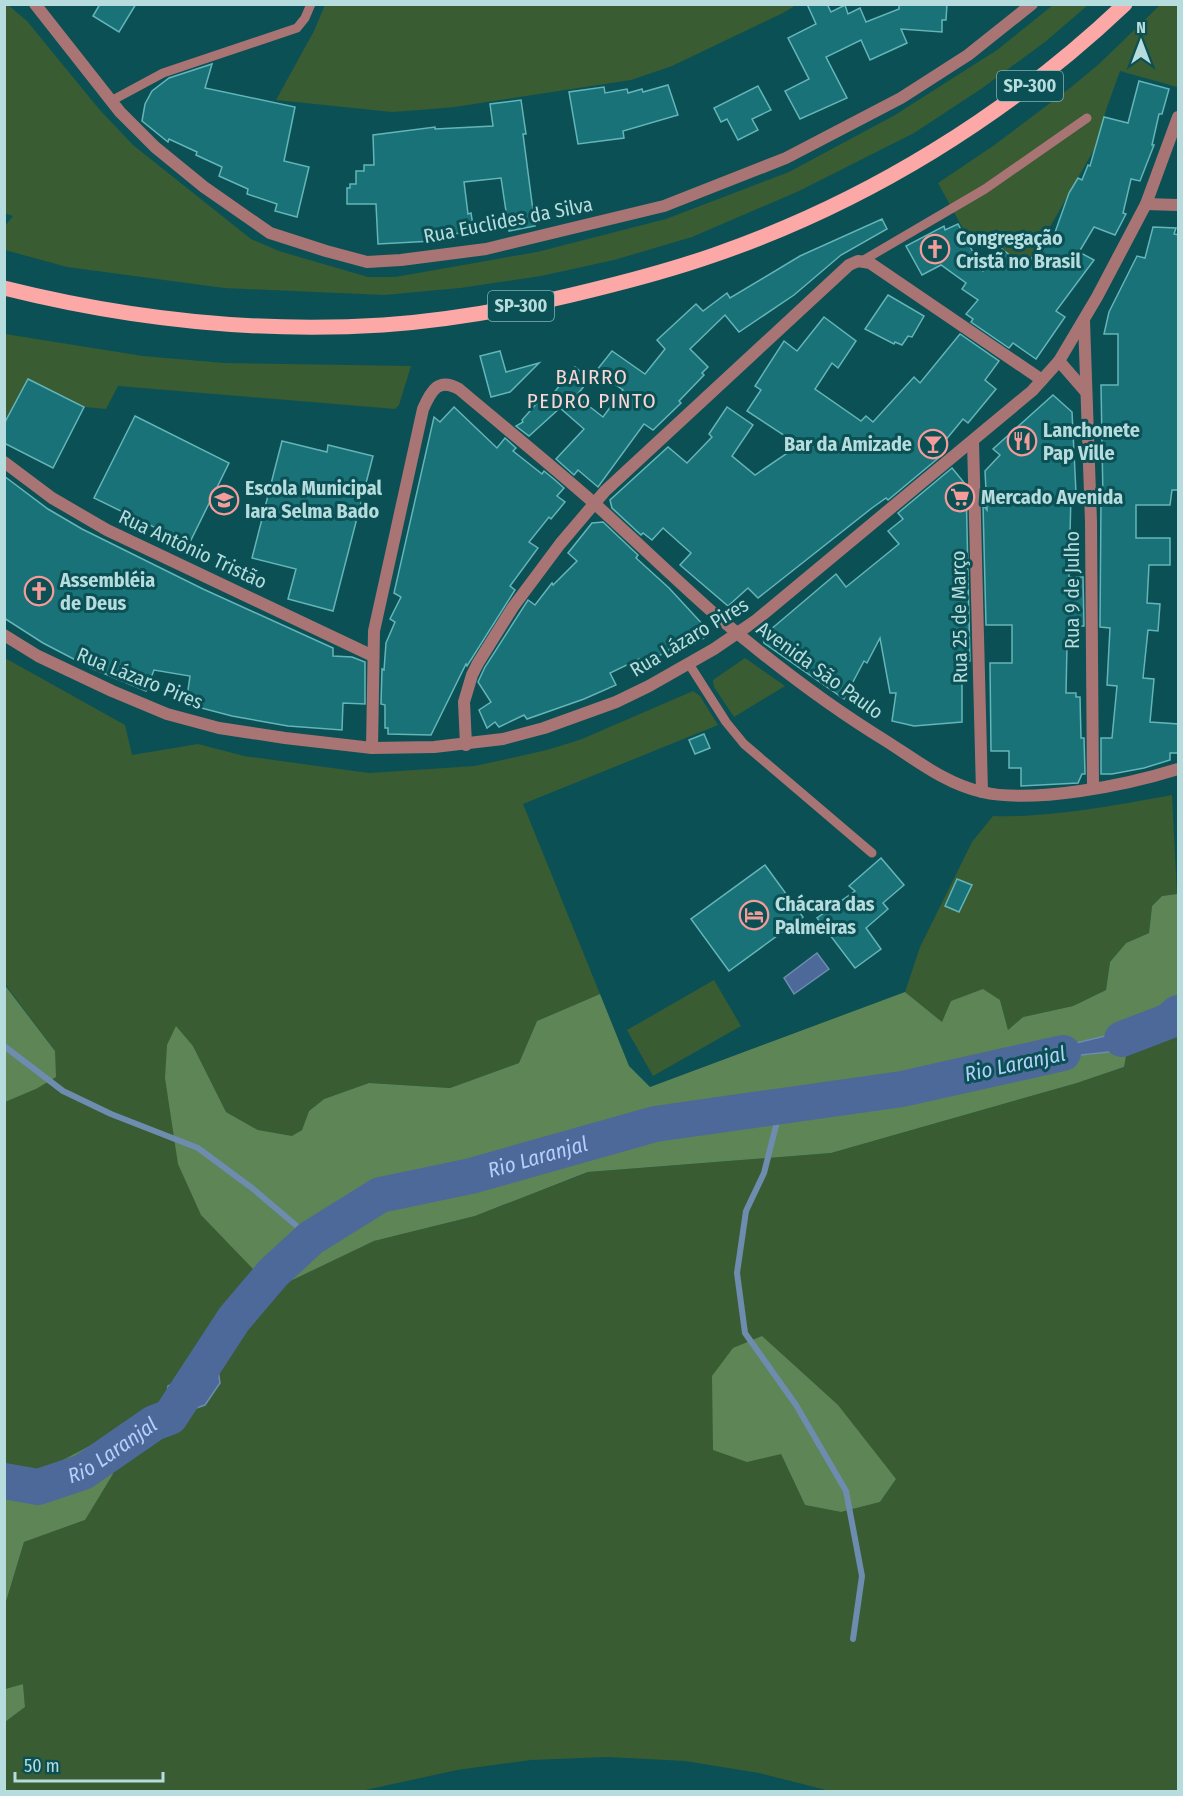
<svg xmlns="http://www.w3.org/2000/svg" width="1183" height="1796" font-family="'Fira Sans Condensed',sans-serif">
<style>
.green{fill:#395c33;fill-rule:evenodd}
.forest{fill:#5d8555}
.water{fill:#4d699a;stroke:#6d8cae;stroke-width:1.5}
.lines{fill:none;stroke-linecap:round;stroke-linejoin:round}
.stream{stroke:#6d8cae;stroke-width:6}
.river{stroke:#4d699a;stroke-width:36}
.building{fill:#197277;stroke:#64b5b9;stroke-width:1.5}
.service{stroke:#a97574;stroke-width:9}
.minor{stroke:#a97574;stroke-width:12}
.tertiary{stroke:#a97574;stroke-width:12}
.primary{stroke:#fba8a7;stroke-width:15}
.labels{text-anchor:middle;stroke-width:6;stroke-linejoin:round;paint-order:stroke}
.shield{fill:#0b5054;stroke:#83b2b5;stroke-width:1.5}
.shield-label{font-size:18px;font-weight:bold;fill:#b7dcde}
.street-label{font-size:20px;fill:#b7dcde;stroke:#0b5054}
.poi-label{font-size:20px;font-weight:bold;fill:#b7dcde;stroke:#0b5054;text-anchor:start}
.neighbourhood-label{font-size:21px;letter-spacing:1.5px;fill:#f9d6d4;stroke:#0b5054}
.water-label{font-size:21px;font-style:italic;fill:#b4cffb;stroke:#0b5054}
</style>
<rect width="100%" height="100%" fill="#0b5054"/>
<g class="green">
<path d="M5 4 8 5 27 21 99 109 133 145 251 239 279 251 368 277H395L537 252 666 219 789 172 895 115 997 50 1053 5H1088L1045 42 981 89 914 133 799 191 692 237 614 260 541 276 460 288 384 295 224 288 67 267 5 250V226L13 216 4 213Z"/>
<path d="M325 5V4L796 5 783 13 672 66 631 80 455 107 420 110 392 112 276 100 314 31Z"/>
<path d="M1160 5H1178V82L1177 87 1120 71 1106 110 1095 148 1034 255 1025 267 988 238 973 247 938 183 993 146 1070 88 1099 64Z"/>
<path d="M5 334 143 356 224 363 411 366 399 405 395 409 118 386 106 409 84 407 28 379 5 424Z"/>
<path d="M5 658 125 725 132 755 198 744 244 756 369 773 475 766 547 750 582 739 693 691 700 696 718 725 523 804 600 994 537 1021 519 1063 450 1088 369 1083 324 1099 309 1111 302 1130 292 1137 258 1130 226 1112 193 1046 176 1027 283 1284 374 1241 475 1216 589 1172 831 1153 1077 1083 1124 1067 1016 1062 1113 1034 1178 1002V1791H830L759 1773 685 1761 608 1757 531 1760 457 1770 361 1791H5V1722L25 1707 23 1684 5 1689V1605L24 1542 85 1520 91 1445 38 1473 5 1465V1102L36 1089 55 1051 5 984ZM781 1454 896 1479 880 1502 841 1512 805 1505Z"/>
<path d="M745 658 785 686 734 717 714 687 713 680Z"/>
<path d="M1172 795 1177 894 1162 896 1152 906 1149 933 1126 943 1110 962 1106 990 1073 1006 1023 1017 1008 1030 1000 1000 942 1023 905 992 920 947 972 842 993 816C1049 818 1117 805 1172 795Z"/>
<path d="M714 980 741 1026 653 1076 627 1030Z"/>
</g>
<g class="forest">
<path d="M1177 894 1178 897V1002L1113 1034 1064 1046 1020 1062 1127 1050 1124 1067 1077 1083 831 1153 588 1172 475 1216 374 1241 284 1284 253 1269 201 1215 178 1164 165 1078 167 1045 176 1026 193 1046 226 1112 258 1130 292 1136 302 1130 309 1111 324 1099 369 1083 450 1088 519 1063 537 1021 600 994 629 1066 650 1087 905 992 942 1022 951 1001 983 989 1000 1000 1008 1030 1023 1017 1073 1006 1106 990 1110 962 1126 943 1149 933 1152 906 1162 896Z"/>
<path d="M4 984 55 1051 56 1077 36 1089 5 1102Z"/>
<path d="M762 1336 838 1405 896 1479 880 1502 841 1512 805 1505 781 1454 747 1462 713 1450 712 1376 733 1348Z"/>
<path d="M91 1445 113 1474 85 1520 24 1542 5 1605V1465L38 1473Z"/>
<path d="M23 1684 25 1707 5 1722V1689Z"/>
</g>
<g class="water">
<path d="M817 953 829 969 794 994 784 978Z"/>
<path d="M1167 1013 1170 1030 1127 1050 1016 1062 1064 1046 1113 1034Z"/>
<path d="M234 1319 231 1342 218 1370 220 1383 205 1405 170 1417 166 1401 168 1386 180 1380 219 1328Z"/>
</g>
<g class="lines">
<g class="stream">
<path d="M4 1046 63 1091 111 1114 198 1148 252 1188 311 1238"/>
<path d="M781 1106 764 1173 746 1211 737 1273 745 1333 796 1405 846 1491 862 1576 853 1639"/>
</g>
<g class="river">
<path d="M1122 1039 1169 1021 1178 1013"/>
<path id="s1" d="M4 1481 38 1487 83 1472 154 1423 170 1417 234 1319 273 1273 311 1238 380 1195 471 1176 655 1124 902 1089 1063 1053"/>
</g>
</g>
<g class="building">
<path d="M100 4H136L119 32 93 16Z"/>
<path d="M807 4H827L831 12 845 5 848 14 860 8 866 22 899 9V4H947L946 20H942V32L901 29 907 43 870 60 861 40 826 57 847 98 800 119 785 91 809 79 788 38 816 24Z"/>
<path d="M212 64 205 88 295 107 284 161 309 167 297 217 275 211 277 204 247 194 248 189 219 176 222 167 196 155 197 152 169 139 168 142 142 121 145 104 152 91 169 78Z"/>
<path d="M1139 81 1169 89 1162 114H1159L1152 145H1154L1140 181 1131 179 1123 213 1126 214 1115 235 1094 227 1079 252 1094 260 1056 311 1065 317 1036 359 1013 343 1009 348 971 322 973 319 966 314 978 300 962 289 966 283 941 265 922 275 906 246 944 226 945 230 958 224 983 271 1002 249 1026 268 1046 234 1053 238 1069 193 1078 178 1082 180 1088 165 1090 166 1104 117 1128 123Z"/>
<path d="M668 85 678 115 623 131 624 138 578 144 569 92 604 87 605 93 627 89 628 93 642 89 643 92Z"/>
<path d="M758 86 771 110 752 119 758 130 738 140 727 119 721 122 714 108Z"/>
<path d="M521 100 526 134H523L535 226 509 231 501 178 464 182 468 214 471 213 474 232 451 234 452 240 378 244 376 204H347V188H350V184H356V171H364V165H374L373 135 435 127V129L493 126 490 104Z"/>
<path d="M882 219 887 229 841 255 794 295 739 332 725 315 690 349 708 367 702 373 704 375 679 401 681 403 653 430 644 424 598 487 578 470 574 475 556 459 584 429 560 408 529 436 516 426 523 422 522 420 544 395 547 401 575 367 590 379 576 396 603 417 623 390 596 371 612 351 645 374 665 349 657 340 696 304 703 311 727 293 730 298 800 256Z"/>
<path d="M1153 227 1176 228 1174 234 1179 235V490H1172L1170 505H1136V538H1170V565H1149L1147 603 1160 604 1158 631 1148 630 1143 678 1154 679 1150 722 1179 724V753H1170V760L1144 768 1112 774H1101V738H1112L1117 686 1107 685 1110 628 1100 627 1101 501H1103L1101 385H1118V334H1104L1109 312 1137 256 1145 258Z"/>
<path d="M888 295 924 316 912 337 908 336 902 345 895 342 894 344 865 329Z"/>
<path d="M824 317 856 341 838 368 832 363 815 389 861 421 866 416 873 422 914 377 920 383 960 334 999 361 985 380 996 389 968 423 963 419 944 442 947 445 939 452 942 455 888 500 886 498 872 508 758 598 748 588 728 606 680 565 691 553 663 528 652 540 643 533 641 535 612 508 610 500 668 447 687 463 712 437 709 434 727 407 753 425 732 456 755 475 799 445 747 411 761 390 755 386 784 341 797 351Z"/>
<path d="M500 351 506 372 539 363 510 392 491 397 480 356Z"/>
<path d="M28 379 84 407 53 468 4 443V424Z"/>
<path d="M1053 395 1072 412 1076 493H1071L1069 577H1083L1084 626H1076V646H1067L1066 693H1076V697H1080L1081 738H1084L1085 774H1082L1078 783 1021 786V768H1009V751H991L990 663H1012V625H986L983 505 987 510 985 471 1000 455 993 449Z"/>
<path d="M454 407 497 448 505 438 516 448 513 451 542 474 544 471 555 480 564 488 557 496 565 502 551 519 549 517 529 542 538 548 510 586 515 590 467 666 466 664 431 735 388 734V728H385V705L381 704 382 669 384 670 386 643 395 622 390 619 401 597 394 593 434 417 440 422Z"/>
<path d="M135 416 229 463 189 544 94 498Z"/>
<path d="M282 441 327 452 328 445 373 456 333 611 288 599 296 569 252 558Z"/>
<path d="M952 468 966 485 970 661 962 660V722L914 726 892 721 896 693H890L880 638 867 663 864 661 844 699 764 643 763 636 836 574 846 587 899 544 888 531 903 519 898 513Z"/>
<path d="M4 476 48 509 82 529 203 589 333 648V656L352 657 365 662V704L343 703 342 730 288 726 232 716 186 704 190 676 154 670 146 691 91 668 43 643 4 618Z"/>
<path d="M603 522 638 555 636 558 669 588 706 628 703 632 707 636 693 645 687 639 642 666 639 659 610 673 616 685 584 699 527 719 524 715 499 727 495 722 487 728 479 710 491 702 478 682 485 667 528 600 535 605 552 583 553 585 577 561 568 553 592 523Z"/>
<path d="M704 734 710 748 695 754 689 740Z"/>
<path d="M881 858 904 885 883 903 888 909 866 928 881 949 855 968 817 918 855 891 849 886Z"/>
<path d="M765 865 803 917 729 971 691 919Z"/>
<path d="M957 879 972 885 959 912 945 906Z"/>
</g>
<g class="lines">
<g class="service">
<path d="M111 101 163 73 297 28 305 18 311 4"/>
<path d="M862 261 985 189 1087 118"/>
<path d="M689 664 726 722 744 744 872 853"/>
</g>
<g class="minor">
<path d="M35 4 120 112 155 147 204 187 270 233 326 251 367 262 401 260 486 249 664 206 786 158 901 98 968 55 1032 4"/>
<path d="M1084 321 1091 522 1093 788"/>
<path d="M1059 361 1086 392"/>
<path d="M973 441 982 792"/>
<path d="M4 462 52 498 107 530 373 656"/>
<path d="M4 635 38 656 112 691 167 714 219 728 285 738 372 748 434 747 503 739 544 728 616 702 649 686 714 649 755 621 1032 391 1059 361 1097 297 1146 204 1178 117"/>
<path d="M466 745 464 702 472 675 478 663 513 607 560 544 605 491 849 265 858 261 870 263 1042 380"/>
<path d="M372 748 374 631 423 409C431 391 438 377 459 389 504 427 550 464 594 503 636 541 676 580 718 617 771 662 827 705 886 741 916 760 946 784 982 792 1034 804 1127 785 1178 769"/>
</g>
<path class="tertiary" d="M1146 204 1178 205"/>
<path class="primary" d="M4 288C128 319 256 333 383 325 453 320 524 307 592 290 633 280 674 269 714 255 867 202 1008 115 1125 4"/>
</g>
<defs>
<g id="church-ring" transform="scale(1.5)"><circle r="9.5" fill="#0b5054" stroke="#f59b9a" stroke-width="1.5"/><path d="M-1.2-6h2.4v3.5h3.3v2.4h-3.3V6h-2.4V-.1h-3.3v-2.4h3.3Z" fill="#f59b9a"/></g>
<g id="restaurant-ring" transform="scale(1.5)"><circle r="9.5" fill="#0b5054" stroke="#f59b9a" stroke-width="1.5"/><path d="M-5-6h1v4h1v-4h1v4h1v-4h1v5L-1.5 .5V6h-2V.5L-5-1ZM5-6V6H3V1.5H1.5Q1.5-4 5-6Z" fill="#f59b9a"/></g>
<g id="bar-ring" transform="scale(1.5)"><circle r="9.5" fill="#0b5054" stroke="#f59b9a" stroke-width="1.5"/><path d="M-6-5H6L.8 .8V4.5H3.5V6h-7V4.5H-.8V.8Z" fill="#f59b9a"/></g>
<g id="supermarket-ring" transform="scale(1.5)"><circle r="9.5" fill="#0b5054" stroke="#f59b9a" stroke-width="1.5"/><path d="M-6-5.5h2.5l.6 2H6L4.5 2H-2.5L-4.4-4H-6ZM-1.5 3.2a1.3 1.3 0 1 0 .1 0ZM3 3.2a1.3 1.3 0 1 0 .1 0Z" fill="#f59b9a"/></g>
<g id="school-ring" transform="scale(1.5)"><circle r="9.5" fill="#0b5054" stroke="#f59b9a" stroke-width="1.5"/><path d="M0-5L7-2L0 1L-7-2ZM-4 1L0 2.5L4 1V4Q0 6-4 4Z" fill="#f59b9a"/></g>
<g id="hotel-ring" transform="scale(1.5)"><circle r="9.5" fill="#0b5054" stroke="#f59b9a" stroke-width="1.5"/><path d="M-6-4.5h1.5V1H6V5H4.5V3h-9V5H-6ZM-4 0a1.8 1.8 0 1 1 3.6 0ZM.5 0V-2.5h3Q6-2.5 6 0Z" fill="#f59b9a"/></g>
</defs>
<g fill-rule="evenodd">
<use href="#church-ring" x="935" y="249"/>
<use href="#restaurant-ring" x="1022" y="441"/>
<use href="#bar-ring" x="933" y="444"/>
<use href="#supermarket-ring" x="960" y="497"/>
<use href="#school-ring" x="224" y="500"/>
<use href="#church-ring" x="39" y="591"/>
<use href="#hotel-ring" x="754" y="915"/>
</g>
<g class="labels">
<g class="shield">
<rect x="997" y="71" width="66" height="30" rx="4.5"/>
<rect x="488" y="291" width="66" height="30" rx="4.5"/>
</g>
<g class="shield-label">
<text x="1030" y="92">SP-300</text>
<text x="521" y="312">SP-300</text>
</g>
<g class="street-label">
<text transform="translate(508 220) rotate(-11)" y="7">Rua Euclides da Silva</text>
<text transform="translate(193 549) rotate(25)" y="7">Rua Antônio Tristão</text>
<text transform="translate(1072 590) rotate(-90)" y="7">Rua 9 de Julho</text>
<text transform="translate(959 617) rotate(-91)" y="7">Rua 25 de Março</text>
<text transform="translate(689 637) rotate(-31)" y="7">Rua Lázaro Pires</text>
<text transform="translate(820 670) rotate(36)" y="7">Avenida São Paulo</text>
<text transform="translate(140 678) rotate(22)" y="7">Rua Lázaro Pires</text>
</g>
<g class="poi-label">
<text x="956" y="245">Congregação<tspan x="956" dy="23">Cristã no Brasil</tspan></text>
<text x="1043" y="437">Lanchonete<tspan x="1043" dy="23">Pap Ville</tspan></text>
<text x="912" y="451" text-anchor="end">Bar da Amizade</text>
<text x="245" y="495">Escola Municipal<tspan x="245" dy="23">Iara Selma Bado</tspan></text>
<text x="981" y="504">Mercado Avenida</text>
<text x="60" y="587">Assembléia<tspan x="60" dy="23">de Deus</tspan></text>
<text x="775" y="911">Chácara das<tspan x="775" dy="23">Palmeiras</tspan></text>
</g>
<g class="neighbourhood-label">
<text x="592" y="384">BAIRRO<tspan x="592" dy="24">PEDRO PINTO</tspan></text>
</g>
<g class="water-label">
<text transform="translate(1015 1064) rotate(-12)" y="7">Rio Laranjal</text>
<text dy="7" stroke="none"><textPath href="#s1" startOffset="658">Rio Laranjal</textPath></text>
<text dy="7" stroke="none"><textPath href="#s1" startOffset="118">Rio Laranjal</textPath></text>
</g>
</g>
<rect width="1183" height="1796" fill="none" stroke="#b7dcde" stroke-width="12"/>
<g transform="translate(1141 42)" stroke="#0b5054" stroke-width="4.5" paint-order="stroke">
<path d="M0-4.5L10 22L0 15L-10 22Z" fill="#b7dcde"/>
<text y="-9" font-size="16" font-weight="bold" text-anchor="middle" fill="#b7dcde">N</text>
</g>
<path d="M15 1772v9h148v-9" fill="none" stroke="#b7dcde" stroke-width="3"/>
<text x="24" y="1772" font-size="18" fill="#b7dcde" stroke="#0b5054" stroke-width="4.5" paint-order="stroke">50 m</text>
</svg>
